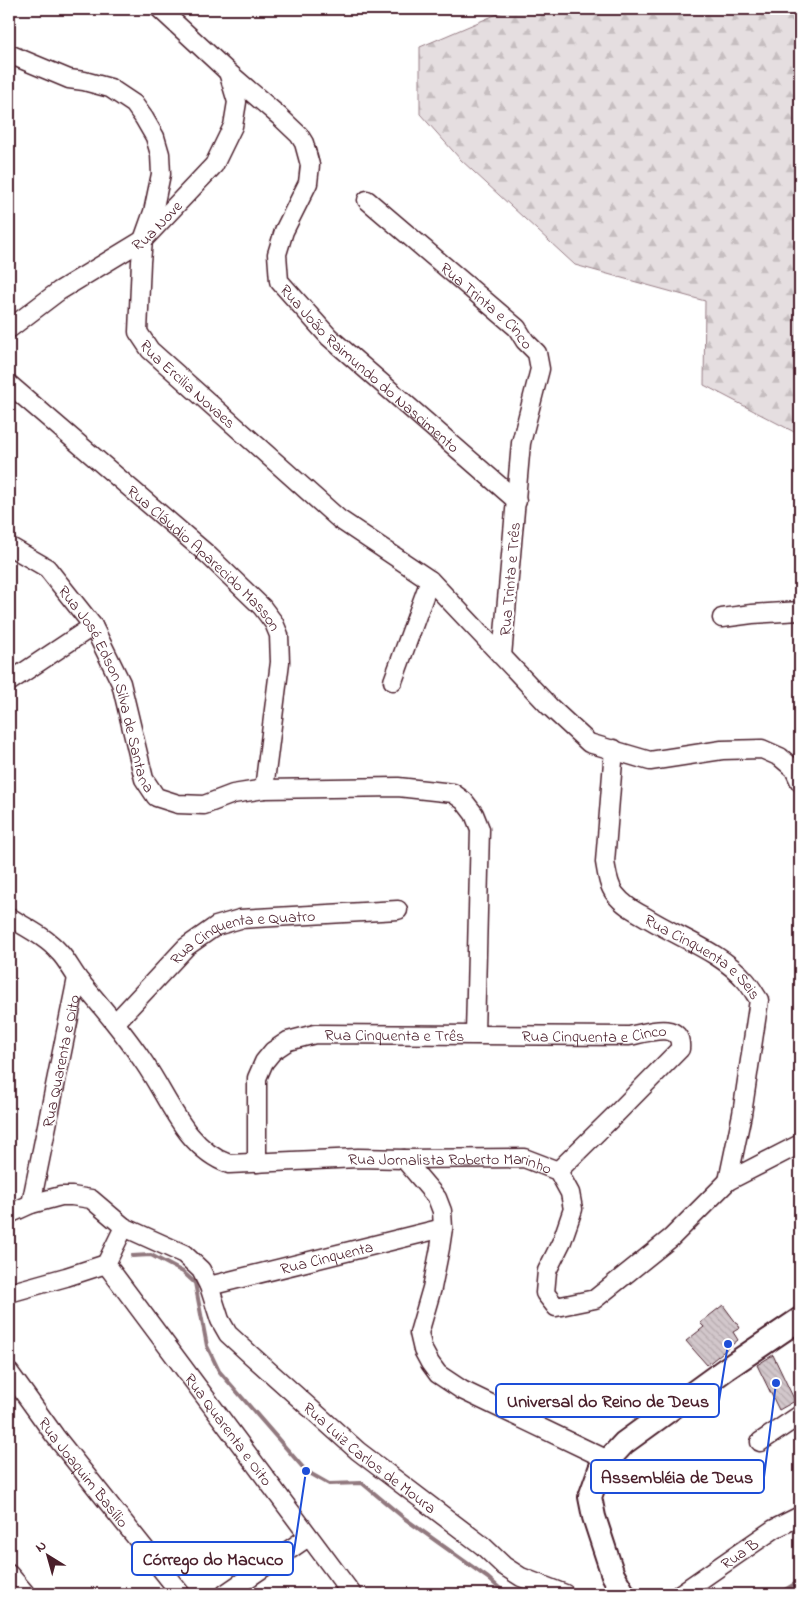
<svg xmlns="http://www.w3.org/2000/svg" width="809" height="1603" font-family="'Indie Flower',sans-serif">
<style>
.forest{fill:url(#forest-firs);stroke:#987e86}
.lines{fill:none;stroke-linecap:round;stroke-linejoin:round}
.stream{stroke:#91787e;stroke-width:4}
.building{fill:url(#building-back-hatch);stroke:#4a1f2b}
.minor-casing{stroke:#4a1f2b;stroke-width:21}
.major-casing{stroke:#4a1f2b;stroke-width:26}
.minor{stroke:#fff;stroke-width:18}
.major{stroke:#fff;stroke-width:22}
.labels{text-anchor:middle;stroke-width:5;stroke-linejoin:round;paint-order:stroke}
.street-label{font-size:16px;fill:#4a1f2b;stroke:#fff}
.leader{fill:none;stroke:#1d4ed8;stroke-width:2}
.callout-dot{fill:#1d4ed8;stroke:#fff;stroke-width:2}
.callout{fill:#fff;stroke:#1d4ed8;stroke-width:2}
.callout-label{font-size:18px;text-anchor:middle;font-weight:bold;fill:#4a1f2b}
</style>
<defs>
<pattern id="forest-firs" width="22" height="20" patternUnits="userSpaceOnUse" patternTransform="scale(1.25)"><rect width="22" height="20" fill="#e5dee0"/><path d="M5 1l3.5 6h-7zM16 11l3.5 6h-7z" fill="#c6bec0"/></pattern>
<pattern id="building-back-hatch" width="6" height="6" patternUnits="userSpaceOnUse" patternTransform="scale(1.25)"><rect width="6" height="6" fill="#d2c7cb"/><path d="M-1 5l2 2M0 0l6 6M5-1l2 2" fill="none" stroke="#b6aaae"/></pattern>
</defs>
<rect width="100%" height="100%" fill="#fff"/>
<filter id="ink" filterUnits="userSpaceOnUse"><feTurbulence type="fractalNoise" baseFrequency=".02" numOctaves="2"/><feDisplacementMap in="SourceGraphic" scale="10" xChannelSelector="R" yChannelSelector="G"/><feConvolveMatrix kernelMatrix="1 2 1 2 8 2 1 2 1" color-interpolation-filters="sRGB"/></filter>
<g filter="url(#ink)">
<path class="forest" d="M509 9H800V435L704 385 705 301 575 265 461 160 420 114V47Z"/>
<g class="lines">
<g class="stream">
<path d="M132 1256 151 1255 183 1272 195 1283 207 1346 219 1371 306 1471 329 1484 362 1483 404 1518 488 1578 506 1594"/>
<path d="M778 1594 800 1581"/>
</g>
</g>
<g class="building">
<path d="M723 1305 740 1328 733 1332 738 1340 707 1365 686 1341 704 1327 700 1323Z"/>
<path d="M773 1355 795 1401 779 1410 757 1365Z"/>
</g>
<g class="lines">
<g class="minor-casing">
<g id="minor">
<path id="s1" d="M160 9 228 72 279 116 299 135 304 143 310 165 308 183 284 231 277 254 279 281 329 337 517 501"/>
<path id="s2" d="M9 54 69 79 84 81 110 88 134 104 144 118 155 137 160 154 161 174 153 212 143 240 141 262 138 332 150 350 339 519 430 580 549 706 589 743 650 761 722 750 762 749 780 757 794 769 800 782"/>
<path id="s3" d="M367 200 517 328 525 341 537 353 540 369 521 443 502 656"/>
<path id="s4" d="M9 329 59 291 143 240 214 165 233 126 237 102 228 72"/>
<path id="s5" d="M9 384 207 554 262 607 274 623 279 635 280 662 264 789"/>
<path id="s6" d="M9 546 47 568 93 626 121 683 144 779 156 797 178 804 204 805 233 794 264 789 398 787 453 793 464 801 474 814 480 829 475 1034"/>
<path d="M722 618 752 614 800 611"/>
<path d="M393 681 430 580"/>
<path d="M9 682 93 626"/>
<path id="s7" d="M614 749 605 862C607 873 608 885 615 894 624 906 637 912 649 919 682 939 721 952 746 981 751 987 755 994 759 1000L742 1114 728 1181"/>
<path id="s8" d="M9 917C25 927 46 937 59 952 67 960 72 971 79 980 102 1007 125 1034 145 1064 169 1099 186 1149 229 1164L358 1158 404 1159 524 1158 558 1171 570 1193 573 1209 562 1241 547 1271 545 1293 556 1307 595 1299 671 1238 728 1181 800 1144"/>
<path id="s9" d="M116 1022 186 947 216 926 240 919 398 910"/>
<path d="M404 1159 437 1198 442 1211 443 1228 440 1248 432 1288 419 1333 423 1350 430 1363 438 1374 462 1390 608 1460"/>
<path id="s10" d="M257 1163V1078L264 1062 273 1051 288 1041 315 1034 629 1036C645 1033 683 1019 680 1049L617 1113 558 1171"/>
<path id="s11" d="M31 1204 77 978"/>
<path id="s12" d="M9 1214 31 1204 61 1196H72L91 1199 124 1227 184 1254 201 1270 209 1286 220 1320 228 1334 252 1356 358 1451 483 1546 504 1566 521 1577 565 1594"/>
<path id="s13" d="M106 1264 352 1594"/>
<path d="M106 1264 124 1227"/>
<path id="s14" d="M209 1286 443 1228"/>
<path d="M9 1293 66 1277 106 1264"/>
<path id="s15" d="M9 1372 55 1436 181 1594"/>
<path d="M760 1442 800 1415"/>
<path d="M9 1574 26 1594"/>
<path d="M225 1594 308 1537"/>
<path id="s16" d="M680 1594 774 1529 800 1516"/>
</g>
</g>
<g class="major-casing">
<path id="major" d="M624 1594 613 1575 594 1517 590 1497 600 1469 624 1443 726 1369 800 1319"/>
</g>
<use href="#minor" class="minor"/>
<use href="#major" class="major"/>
</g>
</g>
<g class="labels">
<g class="street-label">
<text dy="6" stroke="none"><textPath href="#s4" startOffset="181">Rua Nove</textPath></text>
<text dy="6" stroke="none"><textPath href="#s3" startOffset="160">Rua Trinta e Cinco</textPath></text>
<text dy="6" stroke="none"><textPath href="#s1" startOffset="469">Rua João Raimundo do Nascimento</textPath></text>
<text dy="6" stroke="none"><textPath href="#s2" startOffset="446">Rua Ercilia Novaes</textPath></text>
<text dy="6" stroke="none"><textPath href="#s5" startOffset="262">Rua Cláudio Aparecido Masson</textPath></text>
<text transform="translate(509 579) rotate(-85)" y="6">Rua Trinta e Três</text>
<text dy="6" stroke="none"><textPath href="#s6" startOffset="181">Rua José Edson Silva de Santana</textPath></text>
<text dy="6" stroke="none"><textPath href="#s9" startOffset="161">Rua Cinquenta e Quatro</textPath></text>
<text dy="6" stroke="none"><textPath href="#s7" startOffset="256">Rua Cinquenta e Seis</textPath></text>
<text dy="6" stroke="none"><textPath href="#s10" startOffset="242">Rua Cinquenta e Três</textPath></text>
<text dy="6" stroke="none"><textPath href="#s10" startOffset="442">Rua Cinquenta e Cinco</textPath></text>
<text dy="6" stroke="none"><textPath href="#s11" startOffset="146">Rua Quarenta e Oito</textPath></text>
<text dy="6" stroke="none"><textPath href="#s8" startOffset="558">Rua Jornalista Roberto Marinho</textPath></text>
<text dy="6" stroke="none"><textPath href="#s14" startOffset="121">Rua Cinquenta</textPath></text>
<text dy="6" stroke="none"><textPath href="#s13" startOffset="206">Rua Quarenta e Oito</textPath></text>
<text dy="6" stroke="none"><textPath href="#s12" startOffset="476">Rua Luiz Carlos de Moura</textPath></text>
<text dy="6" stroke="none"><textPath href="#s15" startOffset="125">Rua Joaquim Basílio</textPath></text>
<text dy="6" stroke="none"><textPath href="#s16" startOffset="72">Rua B</textPath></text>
</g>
</g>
<path class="leader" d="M728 1344L719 1401M776 1383L764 1477M306 1471L293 1558"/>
<g class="callout-dot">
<circle cx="728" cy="1344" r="5"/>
<circle cx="776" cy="1383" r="5"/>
<circle cx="306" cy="1471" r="5"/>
</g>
<g class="callout">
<rect x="496" y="1384" width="223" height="33" rx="5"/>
<rect x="591" y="1460" width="173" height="33" rx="5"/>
<rect x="132" y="1542" width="161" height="33" rx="5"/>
</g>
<g class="callout-label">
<text x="608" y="1407">Universal do Reino de Deus</text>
<text x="677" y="1483">Assembléia de Deus</text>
<text x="213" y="1565">Córrego do Macuco</text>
</g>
<rect width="809" height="1603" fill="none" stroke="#fff" stroke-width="30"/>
<rect x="15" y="15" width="779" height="1573" fill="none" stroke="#4a1f2b" stroke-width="2" filter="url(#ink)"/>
<g transform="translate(48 1556) rotate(323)" stroke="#ffffff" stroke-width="4" paint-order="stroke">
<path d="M0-4L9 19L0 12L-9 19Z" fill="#4a1f2b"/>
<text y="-8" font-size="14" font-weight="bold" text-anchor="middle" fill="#4a1f2b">N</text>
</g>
</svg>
